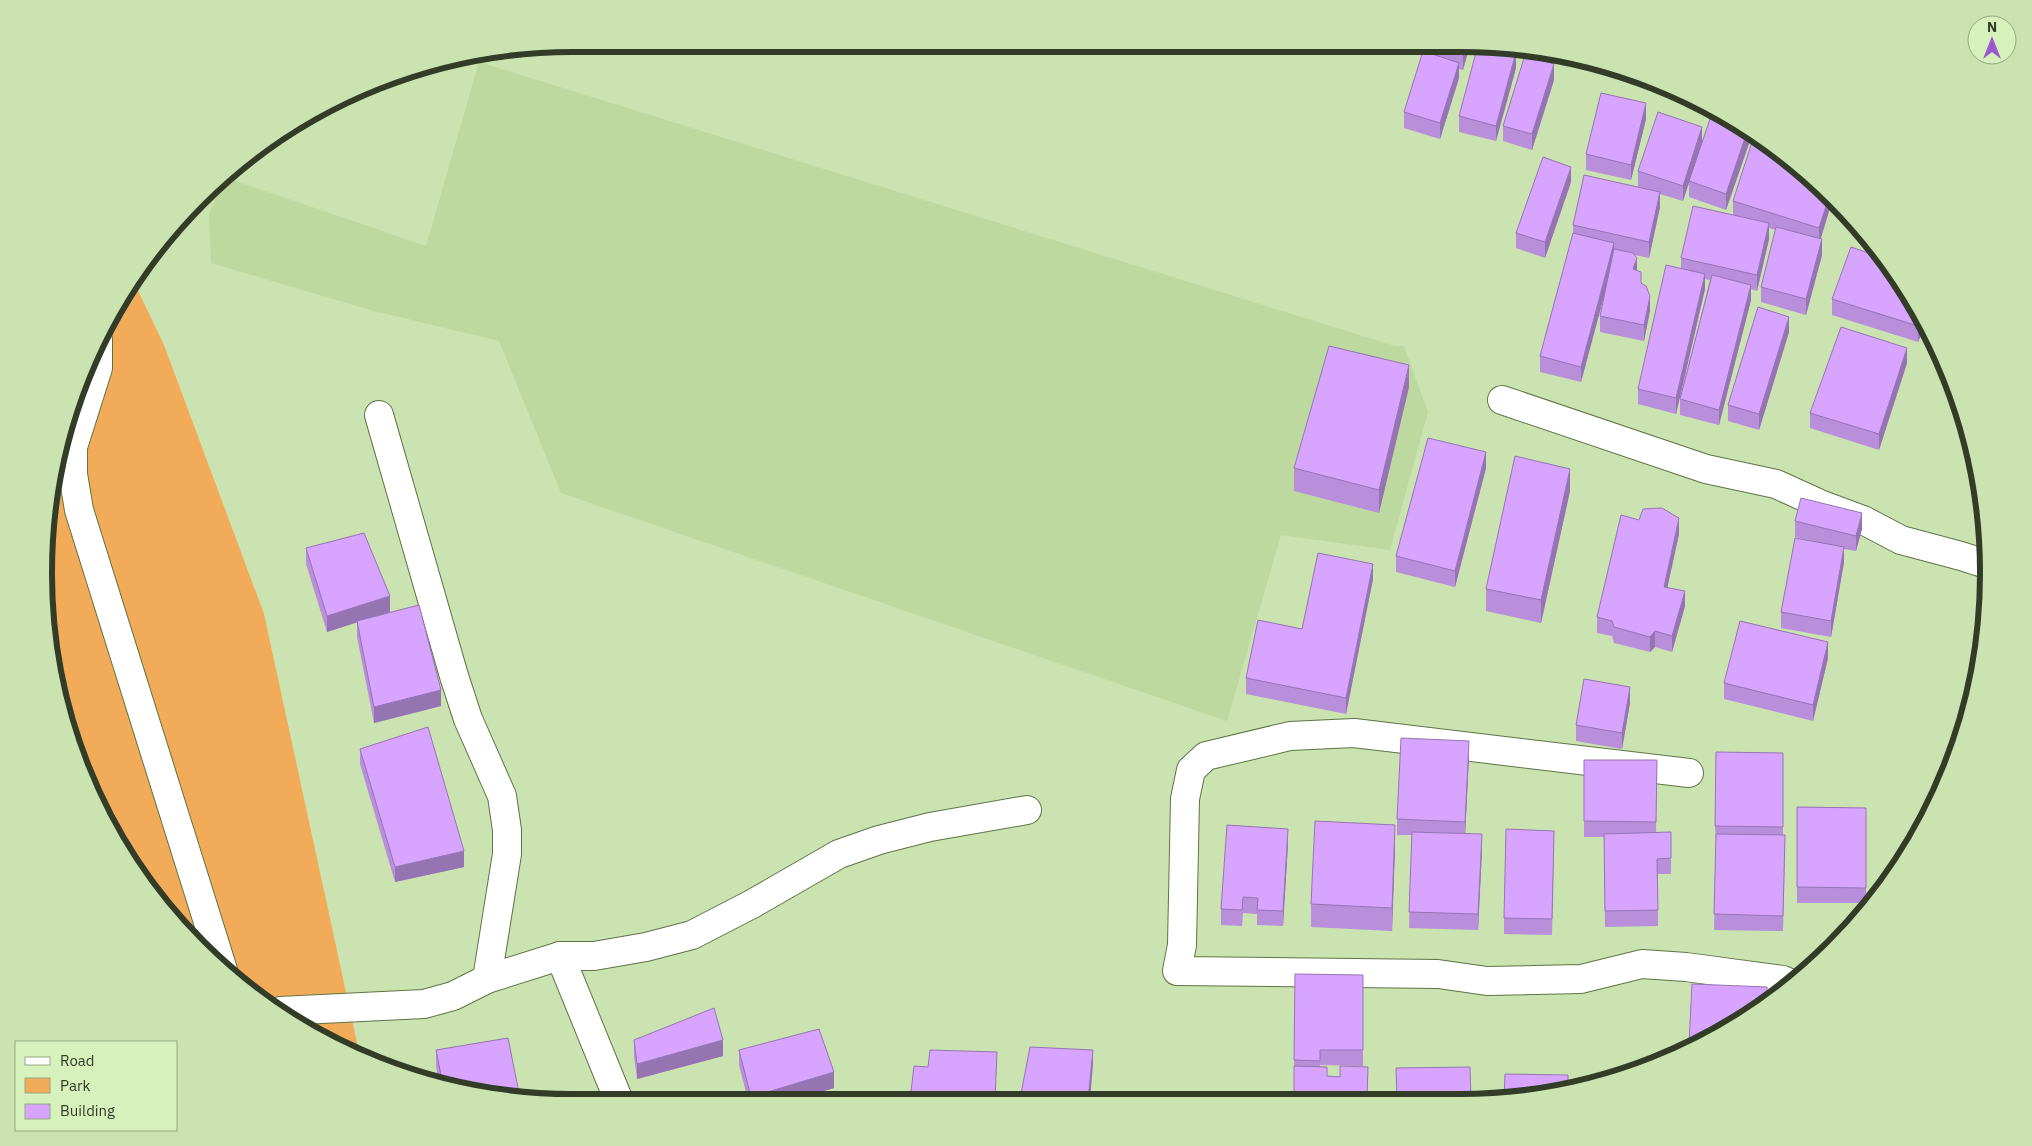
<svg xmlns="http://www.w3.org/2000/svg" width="2032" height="1146" font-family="'IBM Plex Sans',sans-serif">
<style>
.built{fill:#bdd99f}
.green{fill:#f2ac59}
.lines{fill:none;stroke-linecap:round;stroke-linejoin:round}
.minor-casing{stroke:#5e7445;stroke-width:30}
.minor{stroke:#fff;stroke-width:28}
.wall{fill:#b98edb}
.shaded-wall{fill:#9674b2}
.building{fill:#d7a5ff;stroke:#9674b2}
.rim{fill:none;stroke:#323c27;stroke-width:6}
</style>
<rect width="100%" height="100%" fill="#cae3b0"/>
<path class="built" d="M479 62 1395 346H1404L1428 412 1390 550 1281 535 1227 721 561 493 499 341 374 311 211 263 209 214 224 177 426 246Z"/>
<path class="green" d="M133 280 164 345 264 614 359 1052 308 1031 224 971 175 922 115 838 84 775 54 677 45 607 48 504 62 436 98 339Z"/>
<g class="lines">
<g class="minor-casing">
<g id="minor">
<path d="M98 340V368L73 447V474L79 510 223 970"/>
<path d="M1502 400 1706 469 1776 484 1820 504 1863 520 1901 540 1961 556 1986 564"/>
<path d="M379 415 454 676 468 719 502 796 507 830V854L487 979"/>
<path d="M1689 773 1354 733 1290 736 1206 756 1191 770 1185 799 1182 945 1177 971 1438 974 1487 981 1581 979 1642 964 1686 967 1783 980 1790 983"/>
<path d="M560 956 619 1101"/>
<path d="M280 1011 424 1004 453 996 487 979 560 956H594L646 947 692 935 752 904 839 854 879 840 930 827 1027 810"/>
</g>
</g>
<use href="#minor" class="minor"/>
</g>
<g class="wall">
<path d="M1430 45H1470L1463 70 1459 69V78L1440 139 1404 128V112L1430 53Z"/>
<path d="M1516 68 1496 141 1459 132V116Z"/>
<path d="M1554 80 1532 150 1503 141V126Z"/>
<path d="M1646 119 1631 180 1586 170V154Z"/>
<path d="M1752 135 1726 210 1689 197V182L1683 201 1660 194V207L1649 258 1635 255 1637 271 1650 311 1644 341 1600 332V316L1606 288 1581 382 1540 372V356L1573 233V225L1638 187V171L1702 143Z"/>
<path d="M1571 182 1545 258 1516 248V233Z"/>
<path d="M1733 201H1832L1821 238 1822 255 1806 315 1761 302V287L1776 230 1769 228V239L1757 291 1751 289V300L1719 425 1680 415V399L1710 280 1705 279V289L1676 414 1638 404V389L1681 268V258L1733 215Z"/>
<path d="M1832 299 1925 325 1918 342 1832 315Z"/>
<path d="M1789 332 1759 430 1728 421V405Z"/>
<path d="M1907 363 1879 450 1810 428V413Z"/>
<path d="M1409 387 1379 513 1294 491V468Z"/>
<path d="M1486 468 1455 587 1396 572V556Z"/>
<path d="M1570 491 1541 623 1486 611V589Z"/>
<path d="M1795 521 1862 529 1856 551 1844 549V562L1831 637 1781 628V612L1817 542 1795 537Z"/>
<path d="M1679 534 1667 588 1685 606 1672 652 1655 647 1650 652 1614 643 1612 636 1597 633V617Z"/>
<path d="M306 548 390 612 376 616 441 706 374 723 357 637V622L327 632 306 564Z"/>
<path d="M1373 579 1346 714 1246 694V678L1302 629Z"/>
<path d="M1828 658 1813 721 1724 699V683Z"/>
<path d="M1630 703 1622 749 1576 741V725Z"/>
<path d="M360 749 464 867 395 882 360 764Z"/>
<path d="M1783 753V835L1785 851 1783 931 1714 930 1716 842 1715 826Z"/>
<path d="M1469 756 1465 834 1482 850 1478 930 1409 928 1412 835H1397V819Z"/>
<path d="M1584 760H1657L1656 833 1671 858V874H1658V926L1605 927 1604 837H1584Z"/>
<path d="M1937 795 1920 832V825Z"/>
<path d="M1797 807 1866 808V903H1797Z"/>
<path d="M1288 844 1283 926 1257 925V914L1243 913 1242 926 1221 925V909Z"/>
<path d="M1554 846 1552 935 1504 934V918Z"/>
<path d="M1395 848 1392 931 1311 927V904Z"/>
<path d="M1295 974 1363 975V1066L1320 1065V1067L1327 1076 1367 1098 1294 1066Z"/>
<path d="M634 1040 723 1056 637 1079 634 1056Z"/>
<path d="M436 1050 520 1098 439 1085 436 1066Z"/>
<path d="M739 1050 834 1088 793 1100H748L739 1065Z"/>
</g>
<g class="shaded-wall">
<path d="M1465 45H1470L1463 70V54Z"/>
<path d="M1516 52V68L1496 141V126Z"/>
<path d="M1459 63V78L1440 139V123Z"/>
<path d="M1554 64V80L1532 150V134Z"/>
<path d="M1646 103V119L1631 180V165Z"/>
<path d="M1702 127V143L1683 201V186Z"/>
<path d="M1747 132 1752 135 1726 210V194Z"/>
<path d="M1571 167V182L1545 258V242Z"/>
<path d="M1660 192V207L1649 258V242Z"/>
<path d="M1829 197 1832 201 1819 244V228Z"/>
<path d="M1769 223V239L1757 291V275Z"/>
<path d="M1822 239V255L1806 315V299Z"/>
<path d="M1614 243V259L1581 382V367Z"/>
<path d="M1637 258V274L1633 269Z"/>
<path d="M1705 274V289L1676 414V398Z"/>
<path d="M1751 285V300L1719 425V410Z"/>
<path d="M1650 296V311L1644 341V325Z"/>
<path d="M1789 317V332L1759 430V414Z"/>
<path d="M1921 319 1925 325 1918 342V326Z"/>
<path d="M1907 348V363L1879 450V434Z"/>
<path d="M1409 365V387L1379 513V490Z"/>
<path d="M1486 452V468L1455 587V571Z"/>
<path d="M1570 469V491L1541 623V600Z"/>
<path d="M1862 513V529L1856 551V536Z"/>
<path d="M1679 518V534L1664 603V587Z"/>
<path d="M1844 547V562L1831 637V621Z"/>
<path d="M1373 564V579L1346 714V698Z"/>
<path d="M1685 591V606L1672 652V636Z"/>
<path d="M390 596V612L327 632V616Z"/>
<path d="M1655 631V647L1650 652V637Z"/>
<path d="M1828 642V658L1813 721V705Z"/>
<path d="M1630 687V703L1622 749V733Z"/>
<path d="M441 690V706L374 723V707Z"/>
<path d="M1469 741V756L1465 838V822Z"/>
<path d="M1395 825V848L1392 931V908Z"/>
<path d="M1288 829V844L1283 926V911Z"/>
<path d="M1482 834V850L1478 930V914Z"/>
<path d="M464 851V867L395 882V867Z"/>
<path d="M723 1040V1056L637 1079V1064Z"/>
<path d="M1093 1050V1065L1090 1099H1088Z"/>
<path d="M834 1072V1088L793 1100H751V1097Z"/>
</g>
<g class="building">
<path d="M1433 45H1465L1463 54Z"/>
<path d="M1478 45H1489L1516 52 1496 126 1459 116Z"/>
<path d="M1423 51 1459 63 1440 123 1404 112Z"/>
<path d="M1525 55 1554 64 1532 134 1503 126Z"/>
<path d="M1601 93 1646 103 1631 165 1586 154Z"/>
<path d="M1713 110 1724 115 1747 132 1726 194 1689 181Z"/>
<path d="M1658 112 1702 127 1683 186 1638 171Z"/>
<path d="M1752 142 1768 147 1808 175 1829 197 1819 228 1733 201Z"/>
<path d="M1543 157 1571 167 1545 242 1516 233Z"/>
<path d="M1584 175 1660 192 1649 242 1573 225Z"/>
<path d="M1693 206 1769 223 1757 275 1681 258Z"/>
<path d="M1776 227 1822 239 1806 299 1761 287Z"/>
<path d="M1573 233 1614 243 1581 367 1540 356Z"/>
<path d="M1851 247 1883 258 1921 319 1918 326 1832 299Z"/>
<path d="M1614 249 1633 253 1637 258 1633 269 1641 272V283L1646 286 1650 296 1644 325 1600 316Z"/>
<path d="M1666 265 1705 274 1676 398 1638 389Z"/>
<path d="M1712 275 1751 285 1719 410 1680 399Z"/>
<path d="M1758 307 1789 317 1759 414 1728 405Z"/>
<path d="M1841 327 1907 348 1879 434 1810 413Z"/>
<path d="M1329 346 1409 365 1379 490 1294 468Z"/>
<path d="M1428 438 1486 452 1455 571 1396 556Z"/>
<path d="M1515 456 1570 469 1541 600 1486 589Z"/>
<path d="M1801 498 1862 513 1856 536 1795 521Z"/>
<path d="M1662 508 1679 518 1664 587 1685 591 1672 636 1655 631 1650 637 1614 627 1612 621 1597 617 1621 515 1639 520 1643 509Z"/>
<path d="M364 533 390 596 327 616 306 548Z"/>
<path d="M1795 538 1844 547 1831 621 1781 612Z"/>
<path d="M1318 553 1373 564 1346 698 1246 678 1258 620 1302 629Z"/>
<path d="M419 605 441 690 374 707 357 621Z"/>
<path d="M1740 621 1828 642 1813 705 1724 683Z"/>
<path d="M1584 679 1630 687 1622 733 1576 725Z"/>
<path d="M428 727 464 851 395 867 360 749Z"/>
<path d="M1401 738 1469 741 1465 822 1397 819Z"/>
<path d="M1716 752 1783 753V827L1715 826Z"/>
<path d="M1584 760H1657L1656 822 1584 821Z"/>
<path d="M1937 795 1922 827 1920 825Z"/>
<path d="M1797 807 1866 808V888L1797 887Z"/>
<path d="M1315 821 1395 825 1392 908 1311 904Z"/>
<path d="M1227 825 1288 829 1283 911 1257 910 1258 898 1243 897 1242 910 1221 909Z"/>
<path d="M1506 829 1554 831 1552 919 1504 918Z"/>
<path d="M1412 832 1482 834 1478 914 1409 912Z"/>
<path d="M1671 832V858L1657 859 1658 910 1605 911 1604 834Z"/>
<path d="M1716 834 1785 835 1783 916 1714 914Z"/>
<path d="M1295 974 1363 975V1050H1320V1061L1294 1060Z"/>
<path d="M1692 984 1767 987V1002L1753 1013 1689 1044Z"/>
<path d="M714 1008 723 1040 637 1064 634 1040Z"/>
<path d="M819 1029 834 1072 751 1097 739 1050Z"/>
<path d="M508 1038 520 1098 443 1085 436 1050Z"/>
<path d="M1030 1047 1093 1050 1088 1099H1020Z"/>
<path d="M930 1050 997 1052 995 1100H910L914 1066 928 1067Z"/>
<path d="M1294 1066 1327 1067V1076L1340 1077V1066L1368 1067 1367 1098 1294 1099Z"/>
<path d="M1470 1067 1471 1098H1397L1396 1068Z"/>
<path d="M1505 1074 1568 1075V1088L1528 1098H1504Z"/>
<path d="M1601 1077H1618L1601 1081Z"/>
</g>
<path d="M0 0H2032V1146H0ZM572 52H1460A520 520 0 0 1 1980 572V574A520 520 0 0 1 1460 1094H572A520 520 0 0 1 52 574V572A520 520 0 0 1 572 52Z" fill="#cae3b0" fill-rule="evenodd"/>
<path class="rim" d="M572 52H1460A520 520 0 0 1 1980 572V574A520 520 0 0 1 1460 1094H572A520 520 0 0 1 52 574V572A520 520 0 0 1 572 52Z"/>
<rect x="15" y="1041" width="162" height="90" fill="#d7f1bc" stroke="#95a980"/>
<rect x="25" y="1057" width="25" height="8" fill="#ffffff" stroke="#95a980"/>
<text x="60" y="1066" font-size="15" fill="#323c27">Road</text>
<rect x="25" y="1078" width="25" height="15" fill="#f2ac59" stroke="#95a980"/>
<text x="60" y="1091" font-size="15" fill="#323c27">Park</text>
<rect x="25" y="1104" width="25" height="15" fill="#d7a5ff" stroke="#95a980"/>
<text x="60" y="1116" font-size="15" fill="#323c27">Building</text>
<g transform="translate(1992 40)"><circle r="24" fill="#d7f1bc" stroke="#95a980"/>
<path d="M0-4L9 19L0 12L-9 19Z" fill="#9d58cd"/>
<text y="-8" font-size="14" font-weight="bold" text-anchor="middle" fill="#323c27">N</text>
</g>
</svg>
